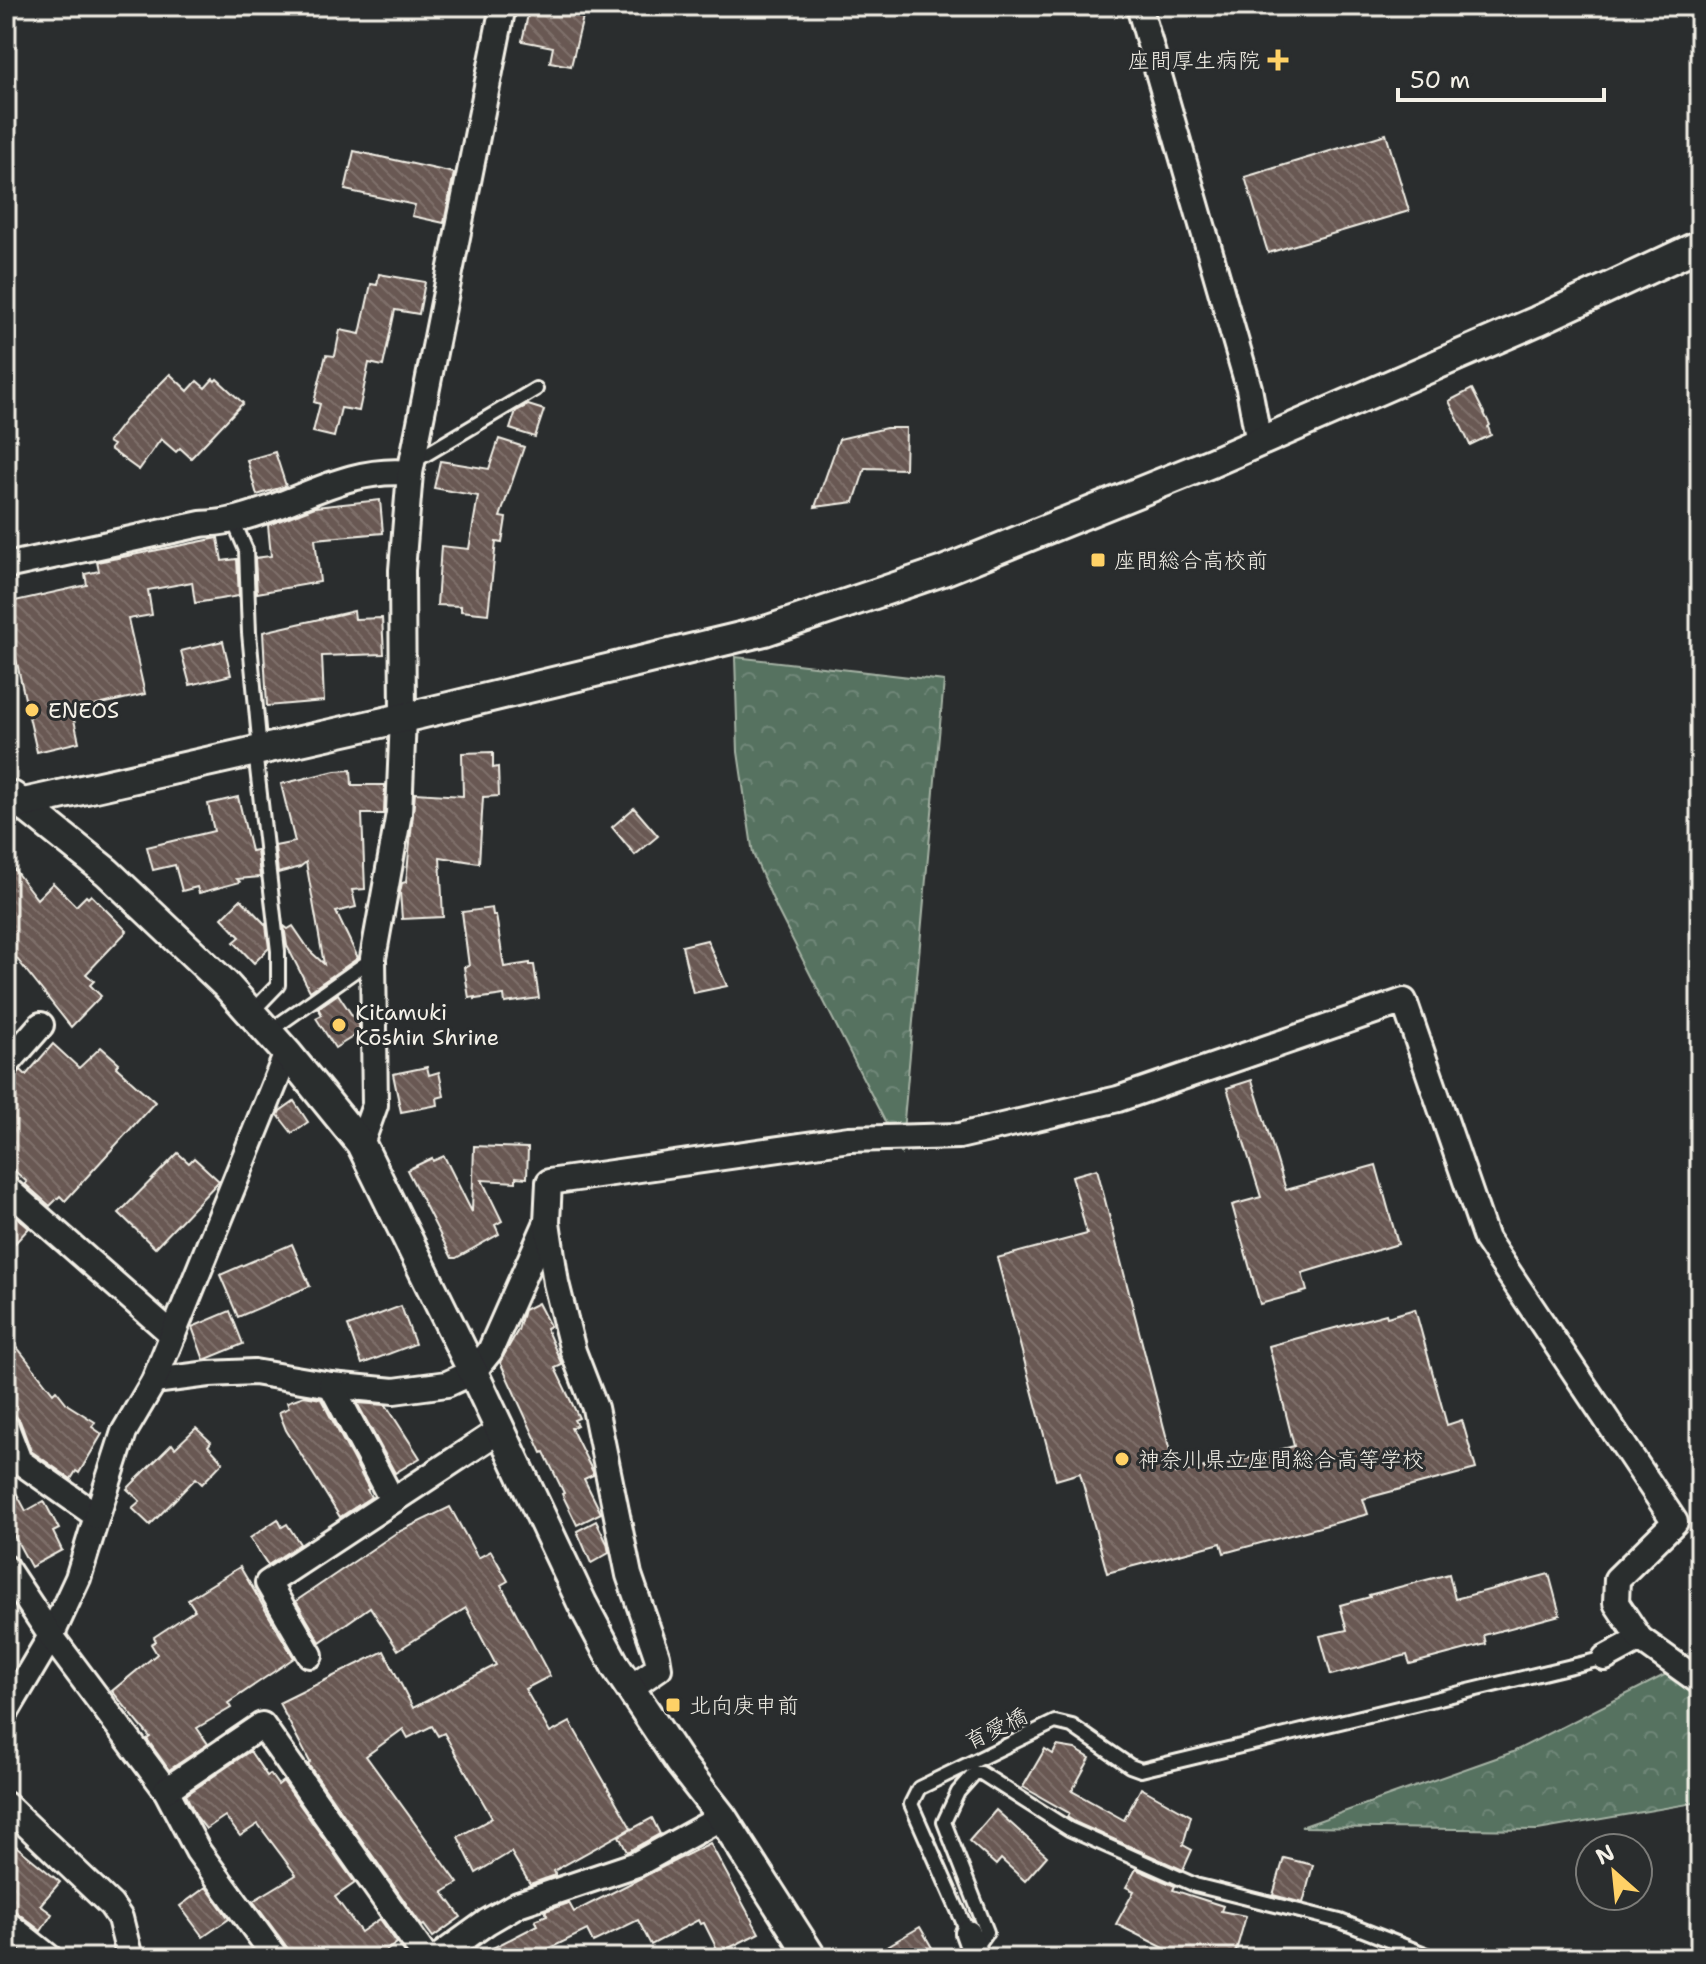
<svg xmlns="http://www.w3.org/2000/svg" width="1706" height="1964" font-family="'Shantell Sans','Klee One',sans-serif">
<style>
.forest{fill:url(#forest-crowns);stroke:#a5b2a4;stroke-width:2}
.building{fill:url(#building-back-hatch);stroke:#f4f1e8;stroke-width:2}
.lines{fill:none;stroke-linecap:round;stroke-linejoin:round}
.service-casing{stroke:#f4f1e8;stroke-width:18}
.minor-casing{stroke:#f4f1e8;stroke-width:30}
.tertiary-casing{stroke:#f4f1e8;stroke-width:34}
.service{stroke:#2a2d2e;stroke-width:12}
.minor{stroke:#2a2d2e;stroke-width:24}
.tertiary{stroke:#2a2d2e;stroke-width:28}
.poi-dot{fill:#ffd166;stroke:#2a2d2e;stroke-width:3}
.labels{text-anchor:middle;stroke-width:6;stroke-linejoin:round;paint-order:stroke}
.poi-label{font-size:22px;fill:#f4f1e8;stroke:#2a2d2e;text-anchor:start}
.street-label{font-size:22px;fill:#f4f1e8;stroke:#2a2d2e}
</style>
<defs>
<pattern id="forest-crowns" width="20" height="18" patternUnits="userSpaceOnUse" patternTransform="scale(2)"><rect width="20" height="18" fill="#567261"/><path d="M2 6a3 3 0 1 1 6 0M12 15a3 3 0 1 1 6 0" fill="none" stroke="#6f8778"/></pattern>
<pattern id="building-back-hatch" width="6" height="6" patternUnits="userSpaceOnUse" patternTransform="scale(2)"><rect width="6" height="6" fill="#695852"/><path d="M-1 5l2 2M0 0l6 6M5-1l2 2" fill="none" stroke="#7f706b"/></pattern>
</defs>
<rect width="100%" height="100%" fill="#2a2d2e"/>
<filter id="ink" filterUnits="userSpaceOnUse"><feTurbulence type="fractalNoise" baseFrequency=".0125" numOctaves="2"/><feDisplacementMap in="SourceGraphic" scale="16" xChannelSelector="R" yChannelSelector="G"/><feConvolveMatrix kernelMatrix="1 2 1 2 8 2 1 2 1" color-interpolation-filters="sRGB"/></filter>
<g filter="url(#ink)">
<g class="forest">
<path d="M735 657 944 681 901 1153 777 909 753 854 738 752Z"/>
<path d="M1700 1657V1802L1538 1830 1301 1827 1513 1752Z"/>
</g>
<g class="building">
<path d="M530 6H572L585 9 571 66 550 62 553 47 522 41Z"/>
<path d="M1386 134 1409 211 1268 253 1245 177Z"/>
<path d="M354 151 454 173 444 223 412 216 415 205 345 190Z"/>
<path d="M379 274 425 282 419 314 395 310 383 366 369 363 359 411 341 408 334 437 313 432 320 404 314 402 326 355 335 356 340 330 360 334 371 284 377 285Z"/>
<path d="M170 374 188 391 197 381 205 388 213 379 215 381 217 379 243 403 191 458 180 448 176 452 161 439 139 470 110 449 113 445 108 442 126 419Z"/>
<path d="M1472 389 1490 425 1488 427 1491 435 1470 445 1449 401Z"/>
<path d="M528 405 544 410 535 437 510 429 516 411Z"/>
<path d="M886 428H906L905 469 865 468 854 502 815 507 839 439Z"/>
<path d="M499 439 524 447 500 517 506 518 502 543 496 542 488 614 461 611V606L437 605 441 546 469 549 478 496 434 488 440 461 489 469Z"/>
<path d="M275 452 286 486 257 495 247 460Z"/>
<path d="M380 500 383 533 315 539 320 582 257 593 255 558 271 556 268 525 315 507Z"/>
<path d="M218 538 222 561 237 559 239 596 195 603 192 582 148 590 152 615 128 619 145 694 72 711 79 742 37 752 12 641H9L6 627V603L87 585 85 574 99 571 97 562Z"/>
<path d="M354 611 355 619 382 618 384 654 322 656 324 701 267 706 263 632Z"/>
<path d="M223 641 231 675 190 685 181 651Z"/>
<path d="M493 752V768L498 767 499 796 483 797 479 863 440 857 443 917 402 919 400 892 402 883 406 882 415 793 463 796 462 753Z"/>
<path d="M351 770 352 785H385L384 814H362L365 889 352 890 356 907 336 912 358 958 310 991 287 946 284 926 288 929 293 926 310 951 324 964 306 862 300 867 278 873 275 846 295 842 281 784 335 771Z"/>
<path d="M238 797 251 851 257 850 260 877 237 879 240 882 199 893 197 887 182 891 175 865 153 870 147 847 214 831 208 804Z"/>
<path d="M634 808 658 836 635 855 612 827Z"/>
<path d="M6 859 37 899 53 883 76 906 86 896 88 898 91 895 127 931 86 974 94 981 90 985 101 996 71 1027 6 945Z"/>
<path d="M241 899 266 925 269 948 254 963 234 942 240 937 222 918Z"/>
<path d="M492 908 493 915H496L504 967 530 963V965H534L539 998 505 1003 504 995 475 999V997L469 998 464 967 469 966 462 912Z"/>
<path d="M707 940 727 986 693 993 682 946Z"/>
<path d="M338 994 359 1026V1033L335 1048 316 1018 322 1015 318 1008Z"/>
<path d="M53 1044 79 1068 101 1047 119 1063 116 1067 155 1102 65 1201 60 1196 50 1206 25 1184 27 1182 6 1163V1086L21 1070 26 1075Z"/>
<path d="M427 1067 429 1075 439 1072 444 1096 437 1098 438 1105 401 1112 393 1074Z"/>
<path d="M1252 1080 1286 1190 1376 1165 1398 1244 1302 1273 1307 1291 1260 1304 1232 1205 1261 1197 1227 1088Z"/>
<path d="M294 1101 308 1122 292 1133 278 1115 280 1111Z"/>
<path d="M474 1146 528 1148 527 1178 516 1177V1182L482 1180 502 1221 495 1225 499 1234 456 1258H452L407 1170 432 1158 433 1161 444 1156 472 1212Z"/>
<path d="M178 1153 189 1163 194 1158 219 1181 155 1248 119 1213Z"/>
<path d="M1097 1169 1176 1474 1204 1467 1205 1470 1294 1446 1269 1346 1386 1314 1387 1317 1415 1309 1447 1425 1462 1420 1476 1469 1363 1499 1368 1514 1224 1553 1221 1543 1107 1573 1080 1473 1056 1480 997 1258 1087 1234 1072 1176Z"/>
<path d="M6 1208 29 1228 6 1253Z"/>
<path d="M292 1244 310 1286 238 1317 220 1275Z"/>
<path d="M538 1303 550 1326 546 1328 562 1365 555 1368 579 1418 574 1420 577 1425 571 1428 593 1472V1475L584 1479 601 1513 577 1525 562 1494 564 1493 544 1452 542 1453 500 1362 518 1330 524 1310Z"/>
<path d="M401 1306 415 1344 362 1364 348 1326Z"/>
<path d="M230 1311 243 1344 204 1360 192 1327Z"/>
<path d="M6 1333 53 1393 56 1390 68 1405 95 1422 92 1427 102 1434 79 1473 76 1471 71 1479 31 1451 20 1421 15 1415 6 1412Z"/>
<path d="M304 1396 321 1399 369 1489 367 1490 371 1497 340 1517 286 1430 279 1412 289 1408 287 1402Z"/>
<path d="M357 1403 386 1405 420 1458 395 1473Z"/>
<path d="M196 1428 211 1442 208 1446 223 1462 202 1484 196 1478 150 1525 132 1508 140 1501 127 1489 172 1444 175 1448Z"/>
<path d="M6 1474 26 1511 44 1501 59 1529 53 1532 62 1550 31 1567 6 1521Z"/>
<path d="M450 1507 478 1558 491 1551 508 1581 501 1585 550 1676 525 1689 550 1733 570 1722 631 1828 554 1871 556 1875 530 1884 511 1852 476 1873 458 1837 492 1818 444 1733 438 1736 432 1726 408 1738 403 1729 366 1756 458 1883 443 1892 461 1917 433 1937 424 1925 422 1926 308 1764 310 1762 279 1703 384 1651 413 1708 496 1665 466 1608 398 1650 370 1607 320 1642 296 1601 396 1533Z"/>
<path d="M278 1519 282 1527 287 1524 300 1544 268 1565 250 1538Z"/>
<path d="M596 1521 607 1543 609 1553 591 1563 577 1531Z"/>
<path d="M240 1567 294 1658 228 1703 231 1708 197 1728 208 1744 169 1770 147 1739 150 1737 112 1691 157 1654 151 1644 156 1641 154 1637 195 1610 188 1599Z"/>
<path d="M1449 1574 1455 1599 1549 1574 1560 1615 1484 1635 1486 1644 1410 1664 1407 1655 1331 1675 1320 1636 1347 1630 1340 1605 1370 1597 1369 1595Z"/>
<path d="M1057 1746 1075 1749 1090 1758 1072 1791 1124 1820 1141 1788 1191 1816 1183 1845 1192 1850 1183 1870 1077 1823 1067 1817 1069 1813 1023 1787 1045 1749 1053 1754Z"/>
<path d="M250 1751 267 1776 270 1774 278 1785 283 1781 355 1883 335 1897 361 1932 380 1919 397 1943 376 1958H295L253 1901 296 1875 258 1824 240 1836 225 1816 206 1829 196 1816 186 1795Z"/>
<path d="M996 1810 1047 1856 1025 1881 1001 1859 996 1865 969 1841Z"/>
<path d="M652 1818 660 1834 627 1852 619 1836Z"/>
<path d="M6 1838 60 1882 40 1905 52 1914 41 1931 15 1911 6 1908Z"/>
<path d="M710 1843 759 1933 719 1953 704 1923 700 1924 698 1920 651 1945 638 1920 593 1942 587 1930 530 1958H473L538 1925 535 1920 547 1915 545 1911 569 1903 574 1912Z"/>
<path d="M1284 1858 1313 1865 1303 1903 1273 1895Z"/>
<path d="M1136 1869 1175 1886 1173 1890 1223 1906 1221 1911 1246 1916 1234 1958H1162L1166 1949 1116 1924 1134 1891 1126 1887Z"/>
<path d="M206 1887 229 1919 203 1937 180 1906Z"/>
<path d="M920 1927 938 1958H867Z"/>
<path d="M6 1942 21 1954 19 1958H6Z"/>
</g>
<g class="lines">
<g class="service-casing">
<g id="service">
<path d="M413 462 536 389"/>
<path d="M233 520 246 550 249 633 260 750"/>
<path d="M251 1013 278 985V951L255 751"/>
<path d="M268 1032 373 958"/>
<path d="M968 1933 911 1804 919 1788 1055 1722 1072 1726 1130 1766 1141 1770 1605 1658"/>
<path d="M975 1949 987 1932 944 1822 958 1792 975 1773H981L1069 1829 1195 1885 1340 1921 1435 1958"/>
</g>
</g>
<g class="minor-casing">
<g id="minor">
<path d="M1139 6 1249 388 1259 443"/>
<path d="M6 566 201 524C211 523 222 523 232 520 293 507 344 466 410 473"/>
<path d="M6 1065 41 1025"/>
<path d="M361 1144 375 1105 373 958 399 813 403 718 402 570 410 473 503 6"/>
<path d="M6 1188 173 1335"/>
<path d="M154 1381 209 1374 254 1372 331 1385 394 1391 447 1384 473 1372 490 1351 547 1222"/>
<path d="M331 1385 392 1500"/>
<path d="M6 1427 19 1461 97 1516 78 1578 51 1636 6 1712"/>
<path d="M97 1516 124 1432 154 1381 287 1053"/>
<path d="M6 1568 51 1636 166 1790 198 1851 276 1958"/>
<path d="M310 1655 268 1583 500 1430"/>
<path d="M1605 1658 1640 1639"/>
<path d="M630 1688 659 1668 657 1656 629 1575 595 1408 573 1351 556 1283 547 1222 549 1182 849 1139 959 1136 1118 1099 1404 1001 1486 1239 1675 1522 1617 1579 1616 1603 1640 1639 1700 1682"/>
<path d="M166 1790 262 1725 426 1958"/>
<path d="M6 1805 111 1905 120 1918 130 1958"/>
<path d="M6 1923 50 1958"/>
<path d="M968 1933 977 1958"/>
<path d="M437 1958 487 1922 518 1904 637 1864 722 1817"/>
</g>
</g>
<g class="tertiary-casing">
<g id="tertiary">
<path d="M12 796 107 872 226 985 287 1053 361 1144 473 1372 582 1603 616 1667 680 1763 722 1817 812 1958"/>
<path d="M6 807 420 714 765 631 943 571 1211 463 1537 321 1700 245"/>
</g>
</g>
<use href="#service" class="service"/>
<use href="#minor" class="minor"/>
<use href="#tertiary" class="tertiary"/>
</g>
</g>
<g class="poi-dot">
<path d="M1274 48h8v8h8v8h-8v8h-8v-8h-8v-8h8z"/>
<rect x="1090" y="552" width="16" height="16" rx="4"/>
<circle cx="32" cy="710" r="8"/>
<circle cx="339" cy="1025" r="8"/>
<circle cx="1122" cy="1459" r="8"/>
<rect x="665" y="1697" width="16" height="16" rx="4"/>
</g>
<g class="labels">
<g class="poi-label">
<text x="1260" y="68" text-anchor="end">座間厚生病院</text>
<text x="1114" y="568">座間総合高校前</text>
<text x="48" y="718">ENEOS</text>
<text x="355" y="1020">Kitamuki<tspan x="355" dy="25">Kōshin Shrine</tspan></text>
<text x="1138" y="1467">神奈川県立座間総合高等学校</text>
<text x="689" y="1713">北向庚申前</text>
</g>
<g class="street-label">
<text transform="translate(996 1728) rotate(-26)" y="8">育愛橋</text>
</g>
</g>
<rect width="1706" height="1964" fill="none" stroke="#2a2d2e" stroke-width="32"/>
<rect x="16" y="16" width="1674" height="1932" fill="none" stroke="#f4f1e8" stroke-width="3" filter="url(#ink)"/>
<g transform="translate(1614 1872) rotate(333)"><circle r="38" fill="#2a2d2e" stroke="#7b7b78" stroke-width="2"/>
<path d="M0-6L14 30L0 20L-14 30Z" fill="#ffd166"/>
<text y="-12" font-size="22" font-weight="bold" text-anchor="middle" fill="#f4f1e8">N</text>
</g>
<path d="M1398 88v12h206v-12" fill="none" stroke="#f4f1e8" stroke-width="4"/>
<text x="1410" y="88" font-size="24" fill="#f4f1e8" stroke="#2a2d2e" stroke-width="6" paint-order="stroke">50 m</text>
</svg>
